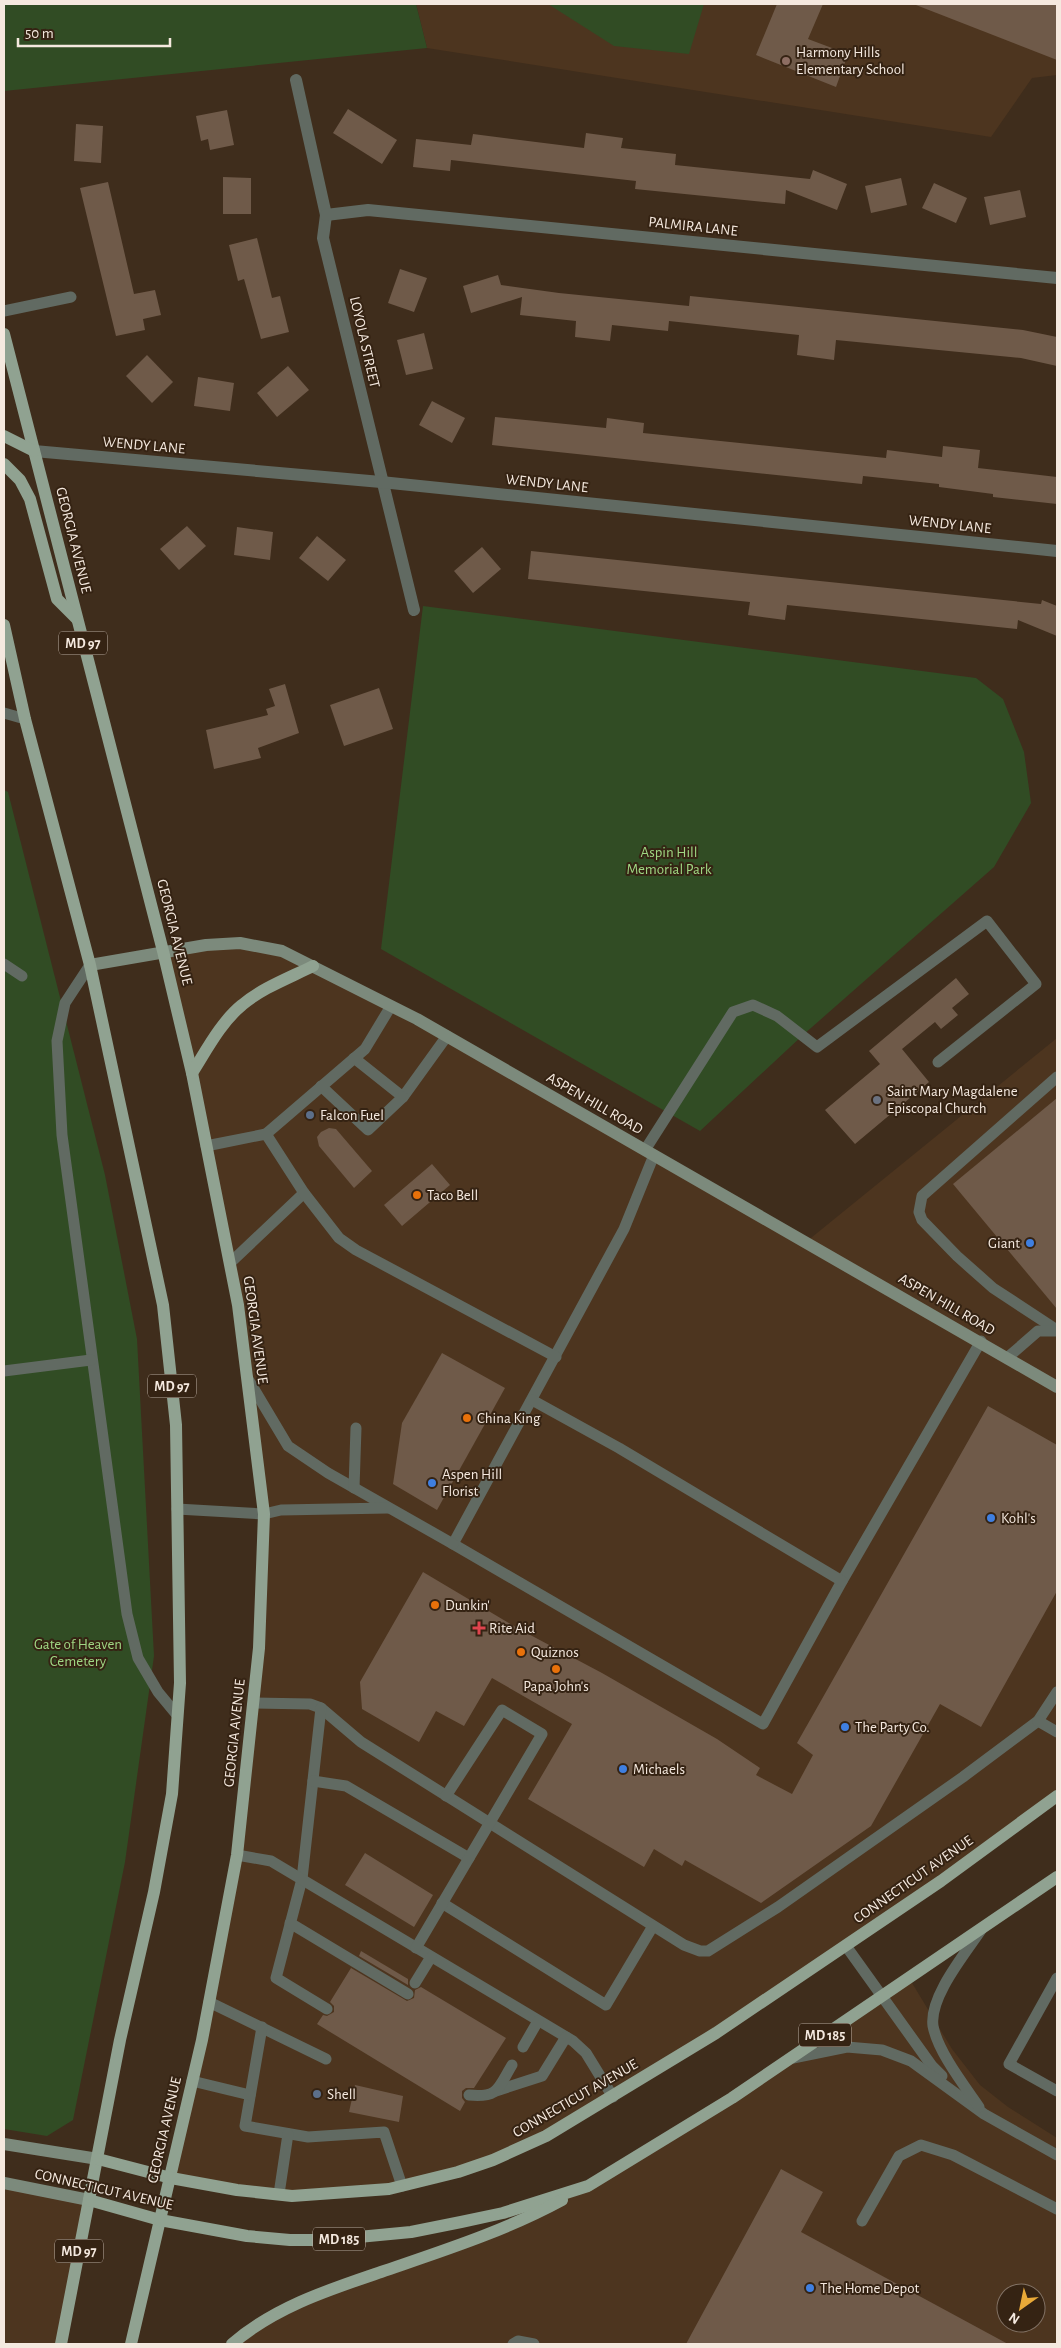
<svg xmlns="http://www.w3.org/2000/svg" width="1061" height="2348" font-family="'Alegreya Sans',sans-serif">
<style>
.built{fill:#4d351f;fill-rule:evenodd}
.green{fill:#314c24}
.building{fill:#6f5a49}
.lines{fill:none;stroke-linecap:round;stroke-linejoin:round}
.lane{stroke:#616a62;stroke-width:11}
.street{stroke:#616a62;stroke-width:12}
.secondary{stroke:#7c8a7c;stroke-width:12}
.primary{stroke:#90a291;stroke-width:12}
.education-dot{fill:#8d6e63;stroke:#352313;stroke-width:2}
.worship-dot{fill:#6b7280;stroke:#352313;stroke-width:2}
.service-dot{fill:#5c6f8a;stroke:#352313;stroke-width:2}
.food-dot{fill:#e8710a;stroke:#352313;stroke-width:2}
.shop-dot{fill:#3f7fe0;stroke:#352313;stroke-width:2}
.health-dot{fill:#e0444e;stroke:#352313;stroke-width:2}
.labels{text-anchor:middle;stroke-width:4;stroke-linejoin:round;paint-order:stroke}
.shield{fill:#352313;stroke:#bbaea2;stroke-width:1}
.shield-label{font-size:14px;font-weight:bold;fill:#f5e9df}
.poi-label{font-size:15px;fill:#f5e9df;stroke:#352313;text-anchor:start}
.street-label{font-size:15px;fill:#f5e9df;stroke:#352313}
.park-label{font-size:15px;fill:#9fd783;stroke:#352313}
</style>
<rect width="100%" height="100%" fill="#3f2d1c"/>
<g class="built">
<path d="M416 4H1057V75L1032 78 991 137 427 48Z"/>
<path d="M206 945 282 951 806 1242 1057 1038V1796L941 1881 546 2136 458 2172 325 2195 171 2178 237 1855 264 1514 238 1305 163 951Z"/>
<path d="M909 1978 952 2049 980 2085 1008 2107 1057 2138V2344H232L269 2317 545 2210ZM1006 2293H1036V2323H1006Z"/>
<path d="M4 2183 89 2200 61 2344H4Z"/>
</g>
<g class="green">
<path d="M4 4H416L427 48 4 91Z"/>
<path d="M548 4H704L689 54 614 46Z"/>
<path d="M423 606 976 678 1003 699 1024 752 1031 803 994 867 803 1035 700 1131 381 949Z"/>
<path d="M4 790 8 792 105 1175 137 1339 154 1656 125 1862 73 2120 47 2136 4 2129Z"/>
</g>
<g class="building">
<path d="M777 4H823L808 39 848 54 836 87 756 55Z"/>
<path d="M917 4H1057V60L916 5Z"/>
<path d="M348 109 397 140 382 164 333 133Z"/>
<path d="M227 110 234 145 210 150 208 139 201 141 196 116Z"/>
<path d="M76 124 103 126 101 163 74 161Z"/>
<path d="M586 133 623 138 621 148 676 154 675 165 810 179 813 170 847 184 837 210 786 190 785 204 635 189 636 181 451 160 450 171 413 167 416 139 471 145 473 134 584 148Z"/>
<path d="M223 177 251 178V214H223Z"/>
<path d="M901 178 907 205 871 213 865 186Z"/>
<path d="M108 182 134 294 155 290 161 315 143 319 145 330 116 336 80 188Z"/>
<path d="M934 183 967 198 956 223 922 208Z"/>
<path d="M1020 190 1026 217 990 225 984 197Z"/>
<path d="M257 238 272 298 280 296 289 332 261 339 244 279 238 281 229 245Z"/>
<path d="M400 269 427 278 414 312 388 303Z"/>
<path d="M498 275 501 285 559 293 689 306 690 296 1023 330 1057 337V366L1021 358 836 340 834 360 797 355 799 335 669 321 668 331 612 325 610 341 575 337 576 321 520 315 522 297 471 313 463 286Z"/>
<path d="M424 333 433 369 406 375 397 340Z"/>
<path d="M147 355 173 382 152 403 126 376Z"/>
<path d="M288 366 309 390 277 417 257 393Z"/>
<path d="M198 377 234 383 230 411 194 406Z"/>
<path d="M432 401 465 418 452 443 419 425Z"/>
<path d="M495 417 606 428 607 418 644 423 643 433 886 458 887 450 942 457 943 446 980 450 978 468 1057 477V504L993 497V494L939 487V484L863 476 862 484 492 445Z"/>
<path d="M187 526 206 546 179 570 160 549Z"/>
<path d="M237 527 273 532 270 560 234 555Z"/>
<path d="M317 536 346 560 328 581 299 558Z"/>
<path d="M482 547 501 569 473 593 454 571Z"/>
<path d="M531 551 1041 604 1042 600 1057 606V636L1018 620 1017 629 787 605 785 620 748 615 750 602 528 579Z"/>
<path d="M285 684 299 733 258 748 261 758 214 769 206 730 268 715 266 709 275 706 269 689Z"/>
<path d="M379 688 393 729 344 746 330 705Z"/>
<path d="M956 978 969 994 952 1008 958 1015 941 1029 935 1022 902 1049 929 1082 855 1144 825 1110 880 1064 869 1051Z"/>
<path d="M1057 1098V1309L953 1184Z"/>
<path d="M329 1128 336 1129 372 1171 354 1188 319 1146 317 1137 321 1132Z"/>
<path d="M432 1164 450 1185 402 1226 384 1205Z"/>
<path d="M442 1353 505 1388 437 1510 393 1484 402 1423Z"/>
<path d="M988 1406 1057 1445V1591L981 1727 940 1704 871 1826 761 1903 685 1860 682 1866 654 1849 644 1867 528 1799 572 1724 492 1678 464 1726 436 1711 419 1742 362 1709 360 1682 423 1572 519 1629 602 1673 717 1739 760 1768 756 1775 792 1794 813 1755 797 1743Z"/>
<path d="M365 1853 433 1895 414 1927 345 1885Z"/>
<path d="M361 1951 408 1979V1985L359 1956Z"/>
<path d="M351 1968 407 2001 414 1998 415 1990 421 1987 506 2038 474 2088H466L462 2091V2098L465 2102 460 2111 317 2024 323 2015 327 2016 334 2012V2006L330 2002Z"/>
<path d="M355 2085 403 2096 399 2122 349 2112Z"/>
<path d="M781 2169 823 2192 801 2232 1008 2344H686Z"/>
</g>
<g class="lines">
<g class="lane">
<path d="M4 311 71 297"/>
<path d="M4 713 25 719"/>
<path d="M4 964 22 976"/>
<path d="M90 965 65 1003 57 1041 62 1135 127 1614 138 1658 158 1692 177 1715"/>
<path d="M354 1058 403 1097 447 1036"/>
<path d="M1057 1077 922 1196 919 1212 922 1220 957 1256 993 1288 1057 1330"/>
<path d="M321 1086 368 1130 403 1097"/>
<path d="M266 1134 365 1049 391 1006"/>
<path d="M206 1146 266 1134 304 1193 230 1263"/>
<path d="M645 1150 733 1012 753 1005 777 1016 817 1047 987 921 1036 984 938 1062"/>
<path d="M654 1155 624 1229 453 1544 763 1724 842 1581 981 1341"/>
<path d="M304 1193 339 1238 356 1250 556 1357"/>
<path d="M1007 1358 1038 1331H1057"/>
<path d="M4 1371 91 1360"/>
<path d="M248 1379 288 1446 328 1473 453 1544"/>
<path d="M532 1400 619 1448 842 1581"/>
<path d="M354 1488 356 1428"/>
<path d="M177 1509 264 1514 281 1510 388 1508"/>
<path d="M254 1703 310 1704 321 1708 361 1742 684 1945 700 1951H708L778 1907 963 1777 1038 1721 1057 1692"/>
<path d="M321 1708 302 1879 276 1978 327 2009"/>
<path d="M1038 1721 1057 1732"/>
<path d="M313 1781 346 1786 469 1858"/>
<path d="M237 1855 271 1861 573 2041 586 2053 613 2097"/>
<path d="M442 1903 606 2005 653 1926"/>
<path d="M290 1923 408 1994"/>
<path d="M846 1946 932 2066 942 2076"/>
<path d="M416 1948 542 1734 502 1710 446 1796"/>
<path d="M1057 1978 1009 2064 1057 2091"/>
<path d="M415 1983 431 1957"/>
<path d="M209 2002 326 2059"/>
<path d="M262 2027 245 2126 308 2137 384 2132 402 2186"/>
<path d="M523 2047 538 2021"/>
<path d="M793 2058 847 2047 882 2050 911 2061 984 2114 1057 2155"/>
<path d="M192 2081 250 2095"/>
<path d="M496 2091 542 2076 566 2037"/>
<path d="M469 2095C499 2098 498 2088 512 2065"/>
<path d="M979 2107C964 2085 938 2052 933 2026 929 1997 965 1954 981 1930"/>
<path d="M279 2194 288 2134"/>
<path d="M862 2221 899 2156 921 2145 953 2155 1057 2209"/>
<path d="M513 2344 518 2341 534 2344"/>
</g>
<g class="street">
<path d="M296 80 326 215 323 238 414 610"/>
<path d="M326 215 368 210 1057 278"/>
<path d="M34 451 381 482 1057 551"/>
</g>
<g class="secondary">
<path d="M90 965 206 945 240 943 282 951 417 1019 1057 1387"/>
<path d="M4 2144 98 2159"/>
<path d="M4 2183 89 2200"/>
</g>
<g class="primary">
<path d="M4 334 163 951 192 1073 238 1305 264 1514 259 1648 237 1855 202 2040 131 2344"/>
<path d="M4 436 34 451"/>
<path d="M4 464 20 480 30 499 57 599 77 619"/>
<path d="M4 625 25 719 90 965 163 1305 176 1425 180 1683 172 1794 154 1892 120 2040 61 2344"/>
<path d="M192 1073C206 1051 221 1022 242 1005 262 988 289 978 313 966"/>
<path d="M98 2159 171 2178 237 2190 292 2196 389 2189 458 2172 493 2160 546 2136 716 2033 941 1881 1057 1796"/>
<path d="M89 2200 160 2220 247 2236 290 2240H327L411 2232 461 2222 503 2213 588 2186 732 2098 1057 1877"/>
<path d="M232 2344C275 2307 328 2290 381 2272 442 2251 505 2231 562 2200"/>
</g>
</g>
<circle class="education-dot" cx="786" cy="61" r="5"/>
<circle class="worship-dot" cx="877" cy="1100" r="5"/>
<g class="service-dot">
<circle cx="310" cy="1115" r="5"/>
<circle cx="317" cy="2094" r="5"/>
</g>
<g class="food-dot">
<circle cx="417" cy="1195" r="5"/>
<circle cx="467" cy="1418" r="5"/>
<circle cx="435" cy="1605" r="5"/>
<circle cx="521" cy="1652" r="5"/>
<circle cx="556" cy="1669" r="5"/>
</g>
<g class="shop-dot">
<circle cx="1030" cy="1243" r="5"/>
<circle cx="432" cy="1483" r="5"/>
<circle cx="991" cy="1518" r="5"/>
<circle cx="845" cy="1727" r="5"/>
<circle cx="623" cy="1769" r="5"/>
<circle cx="810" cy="2288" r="5"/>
</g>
<path class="health-dot" d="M476.5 1620.5h5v5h5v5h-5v5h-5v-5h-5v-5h5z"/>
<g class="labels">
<g class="shield">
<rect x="59" y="631.5" width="48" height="23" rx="4"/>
<rect x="148" y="1374.5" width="48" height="23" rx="4"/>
<rect x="799" y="2023.5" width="52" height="23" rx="4"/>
<rect x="313" y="2227.5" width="52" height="23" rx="4"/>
<rect x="55" y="2239.5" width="48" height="23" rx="4"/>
</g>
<g class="shield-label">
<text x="83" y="648">MD 97</text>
<text x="172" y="1391">MD 97</text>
<text x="825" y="2040">MD 185</text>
<text x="339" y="2244">MD 185</text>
<text x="79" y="2256">MD 97</text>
</g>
<g class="poi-label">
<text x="796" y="57">Harmony Hills<tspan x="796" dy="17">Elementary School</tspan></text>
<text x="887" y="1096">Saint Mary Magdalene<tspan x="887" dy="17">Episcopal Church</tspan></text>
<text x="320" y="1120">Falcon Fuel</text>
<text x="427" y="1200">Taco Bell</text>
<text x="1020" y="1248" text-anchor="end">Giant</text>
<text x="477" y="1423">China King</text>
<text x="442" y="1479">Aspen Hill<tspan x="442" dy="17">Florist</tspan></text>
<text x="1001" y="1523">Kohl's</text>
<text x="445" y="1610">Dunkin'</text>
<text x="489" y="1633">Rite Aid</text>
<text x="531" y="1657">Quiznos</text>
<text x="556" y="1691" text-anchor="middle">Papa John's</text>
<text x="855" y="1732">The Party Co.</text>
<text x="633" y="1774">Michaels</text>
<text x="327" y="2099">Shell</text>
<text x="820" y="2293">The Home Depot</text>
</g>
<g class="street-label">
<text transform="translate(693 226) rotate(6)" y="5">PALMIRA LANE</text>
<text transform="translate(365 342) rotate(77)" y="5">LOYOLA STREET</text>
<text transform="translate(144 445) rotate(5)" y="5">WENDY LANE</text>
<text transform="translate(547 483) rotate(6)" y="5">WENDY LANE</text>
<text transform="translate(950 524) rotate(6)" y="5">WENDY LANE</text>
<text transform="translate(74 540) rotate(76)" y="5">GEORGIA AVENUE</text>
<text transform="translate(175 932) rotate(76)" y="5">GEORGIA AVENUE</text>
<text transform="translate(595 1103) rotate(30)" y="5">ASPEN HILL ROAD</text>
<text transform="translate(947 1304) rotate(30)" y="5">ASPEN HILL ROAD</text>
<text transform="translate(256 1330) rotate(82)" y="5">GEORGIA AVENUE</text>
<text transform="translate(234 1733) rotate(-84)" y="5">GEORGIA AVENUE</text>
<text transform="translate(913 1879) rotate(-35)" y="5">CONNECTICUT AVENUE</text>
<text transform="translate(575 2098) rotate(-30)" y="5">CONNECTICUT AVENUE</text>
<text transform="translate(164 2130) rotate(-77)" y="5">GEORGIA AVENUE</text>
<text transform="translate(104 2189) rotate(13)" y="5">CONNECTICUT AVENUE</text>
</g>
<g class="park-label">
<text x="669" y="857">Aspin Hill<tspan x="669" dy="17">Memorial Park</tspan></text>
<text x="78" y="1649">Gate of Heaven<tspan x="78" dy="17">Cemetery</tspan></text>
</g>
</g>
<rect width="1061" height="2348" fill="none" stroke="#f5e9df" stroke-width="10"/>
<g transform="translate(1021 2308) rotate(213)"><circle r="24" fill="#352313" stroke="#827265"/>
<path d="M0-4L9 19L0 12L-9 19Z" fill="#eaaa38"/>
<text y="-8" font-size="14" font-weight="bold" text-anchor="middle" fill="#f5e9df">N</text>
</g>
<path d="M18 38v8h152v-8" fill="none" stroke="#f5e9df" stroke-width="2.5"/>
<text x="25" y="38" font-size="15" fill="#f5e9df" stroke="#352313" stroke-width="4" paint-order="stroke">50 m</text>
</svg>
